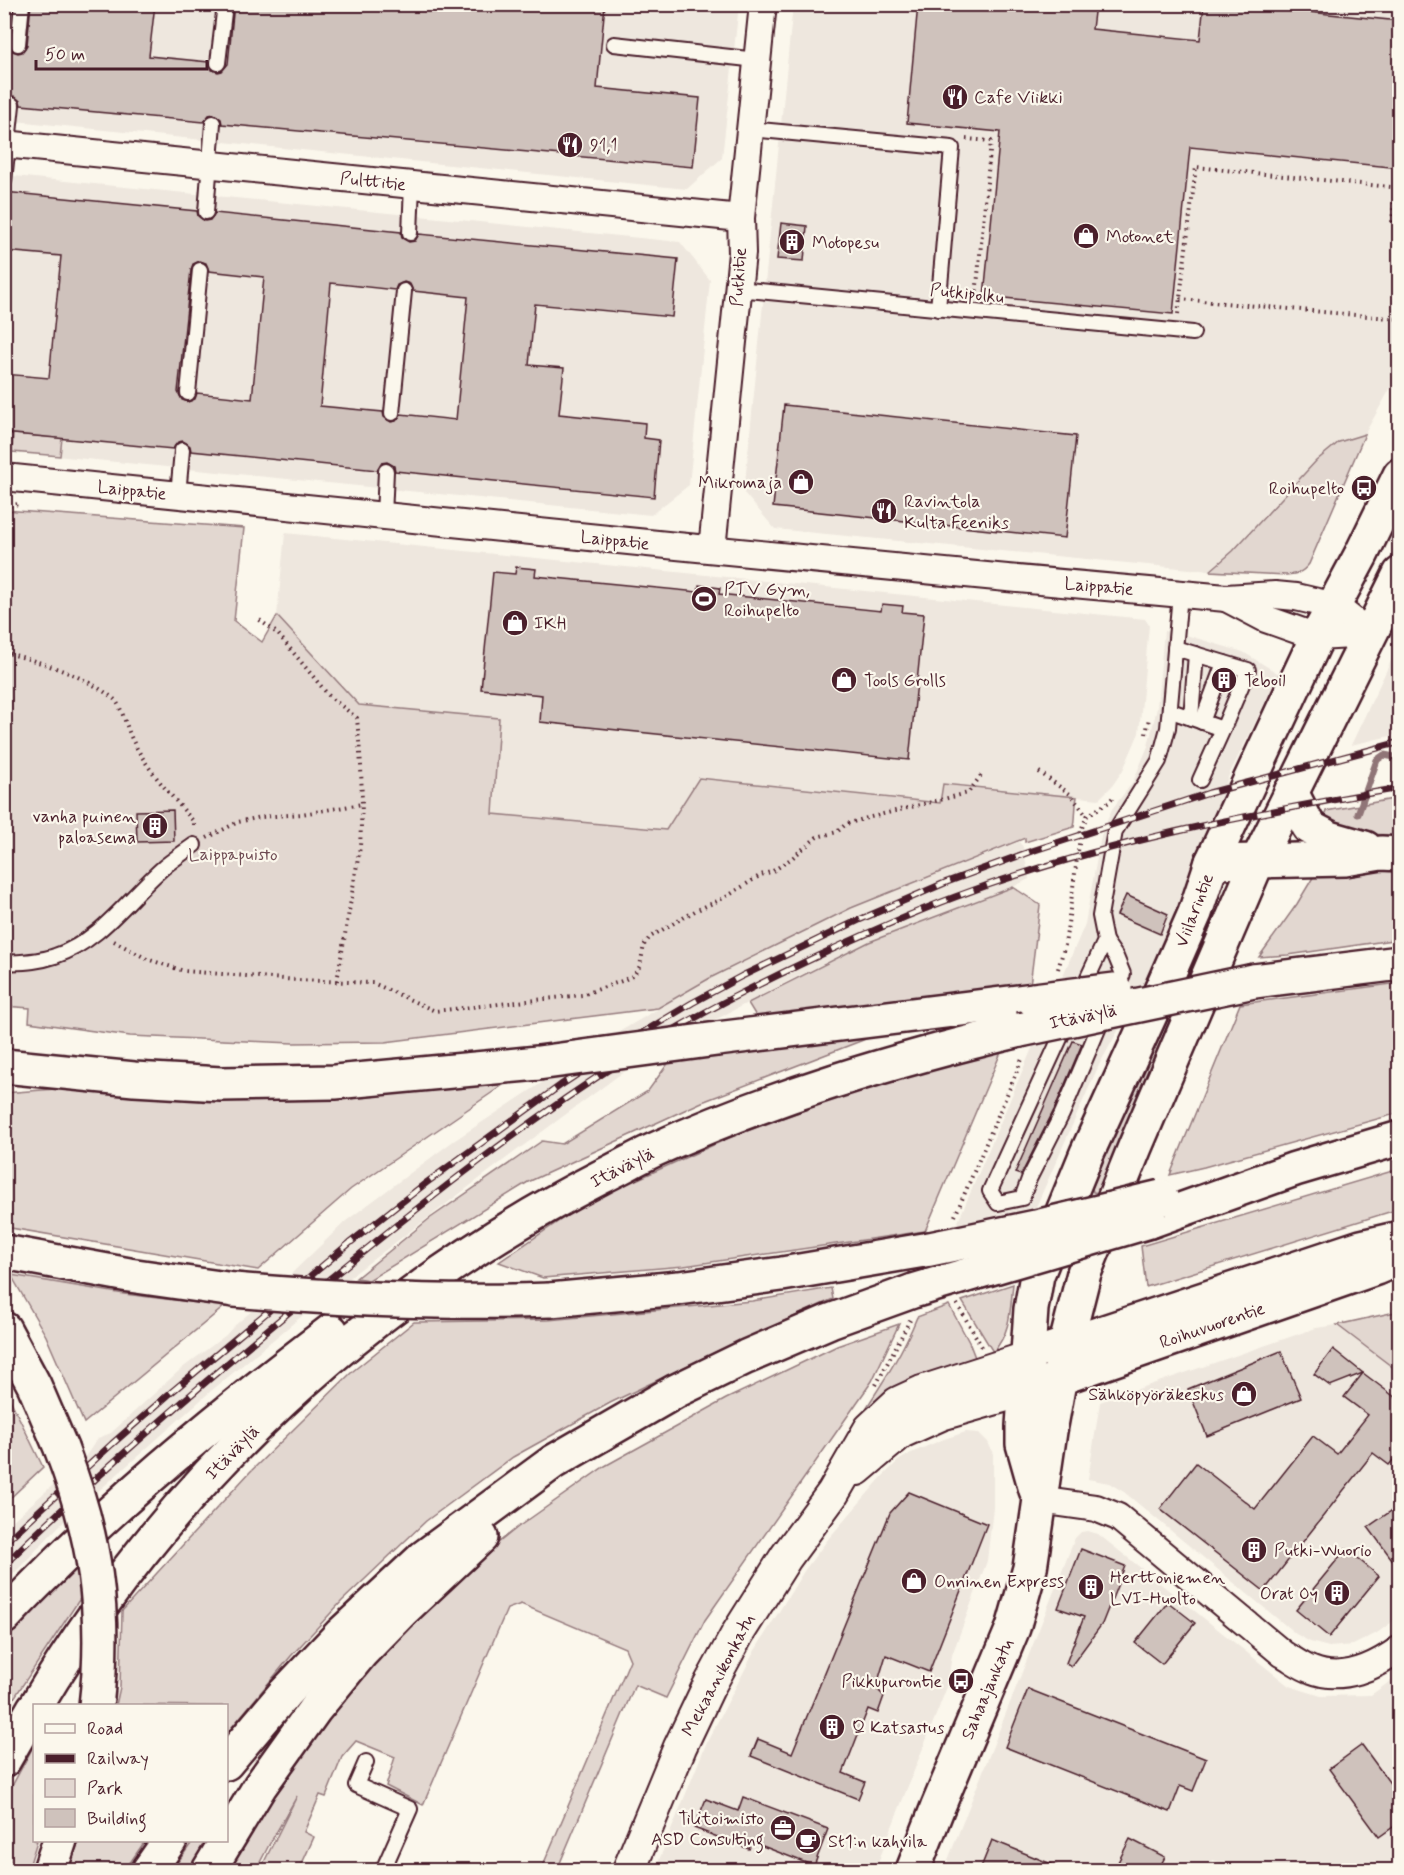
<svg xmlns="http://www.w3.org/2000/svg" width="1404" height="1875" font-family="Mynerve,sans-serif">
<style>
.built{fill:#eee7de}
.green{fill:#e2d7d0;stroke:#967b7e;stroke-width:1.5}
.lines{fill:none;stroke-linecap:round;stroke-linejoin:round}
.stream{stroke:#907477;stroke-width:7}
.building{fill:#cfc2bc;stroke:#4a1f2b;stroke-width:1.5;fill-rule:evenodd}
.service-casing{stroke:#4a1f2b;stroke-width:18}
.minor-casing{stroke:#4a1f2b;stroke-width:30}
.tertiary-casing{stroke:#4a1f2b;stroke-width:36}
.secondary-casing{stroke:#4a1f2b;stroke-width:38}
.trunk-casing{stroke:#4a1f2b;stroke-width:38}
.path{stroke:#4a1f2b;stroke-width:4;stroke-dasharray:1.5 4.5;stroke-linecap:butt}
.service{stroke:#fbf7ec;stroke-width:14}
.minor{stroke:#fbf7ec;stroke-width:26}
.tertiary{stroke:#fbf7ec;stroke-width:32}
.secondary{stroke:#fbf7ec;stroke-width:33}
.trunk{stroke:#fbf7ec;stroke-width:33}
.rail-casing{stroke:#4a1f2b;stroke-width:7}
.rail{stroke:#fbf7ec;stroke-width:4.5;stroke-dasharray:14;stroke-linecap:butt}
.trunk-bridge-casing{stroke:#4a1f2b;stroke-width:38;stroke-linecap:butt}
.trunk-bridge{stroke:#fbf7ec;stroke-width:33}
.labels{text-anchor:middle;stroke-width:4.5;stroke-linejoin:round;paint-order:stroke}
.poi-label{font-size:18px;fill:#4a1f2b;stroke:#fbf7ec;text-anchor:start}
.street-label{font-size:18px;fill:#4a1f2b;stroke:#fbf7ec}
.park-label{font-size:18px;fill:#704d54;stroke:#fbf7ec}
</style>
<rect width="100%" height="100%" fill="#fbf7ec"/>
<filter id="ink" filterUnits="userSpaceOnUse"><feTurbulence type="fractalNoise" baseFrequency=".0167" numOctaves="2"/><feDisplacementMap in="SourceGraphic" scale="12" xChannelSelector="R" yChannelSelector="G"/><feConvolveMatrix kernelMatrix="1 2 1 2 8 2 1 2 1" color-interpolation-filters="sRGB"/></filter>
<g filter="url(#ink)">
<g class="built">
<path d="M1348 4 1399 10V373L1359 444 1309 564 1305 569 1298 574 1286 575 1210 571 775 529 744 493 793 5Z"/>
<path d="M4 5H739L722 158 687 189 5 120Z"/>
<path d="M4 175 680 242 710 280 689 485 651 515 5 451Z"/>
<path d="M285 533 1145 619 1149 625 1139 733 1123 770 1112 786 1099 799 944 784 940 803 666 830 493 814 499 718 359 705 277 616Z"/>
<path d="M1164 631 1179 633 1243 652 1279 674 1229 775 1202 853 1155 964 1099 1065 1036 1207 957 1224 1085 924 1101 836 1112 809 1133 782 1148 746 1157 708Z"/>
<path d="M1399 644V734L1351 745Z"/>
<path d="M1019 842 1023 847 1029 879 1013 887 869 942 790 980 715 1020 622 1073 516 1151 342 1283 211 1391 58 1527 5 1583 4 1528 85 1457 98 1438 111 1433 181 1369 226 1335 233 1327 288 1280 293 1272 346 1221 452 1142 619 1032 710 978 851 908 967 860Z"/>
<path d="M1337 1325 1399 1372V1617L1377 1633 1353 1645 1329 1647 1310 1642 1296 1634 1124 1492 1109 1483 1088 1479 1100 1402 1316 1328Z"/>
<path d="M966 1432 979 1433 988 1442 993 1454V1508L987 1561 952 1655 947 1687 875 1870H655L706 1744 754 1652 804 1571 829 1538 881 1478 898 1461 911 1453 944 1439Z"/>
<path d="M1088 1531 1098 1534 1289 1686 1321 1696 1371 1695 1399 1675V1870H1240L1213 1860 1208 1870H944L1075 1538 1081 1532Z"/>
</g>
<g class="green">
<path d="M13 434 62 438 60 456 12 452Z"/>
<path d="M1365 434 1309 564C1302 573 1297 574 1286 575L1210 571 1233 551 1316 461 1339 442Z"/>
<path d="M4 510 244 528 234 621 262 642 277 616 359 705 499 718 493 814 666 830 699 778 940 803 943 784 1077 797C1075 807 1076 817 1074 827L1025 842V838L851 908 710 978 658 1008 385 1042 293 1043 130 1036 29 1022 30 1008 4 1006Z"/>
<path d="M1399 798V835L1357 834 1327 821 1325 815 1326 811Z"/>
<path d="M1343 871H1399V939L1288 955 1259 957 1297 904 1315 874Z"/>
<path d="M1013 887 1040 905 1030 985 759 1021 748 1003 869 942Z"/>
<path d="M1399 983V1113L1204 1167 1170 1175 1240 1004Z"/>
<path d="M1165 1019 1172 1022 1099 1193 1093 1192 1092 1188 1162 1021Z"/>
<path d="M871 1037 702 1102 528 1182 369 1280 356 1278 429 1219 542 1141 562 1144 648 1091 669 1062Z"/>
<path d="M1002 1050 925 1231 684 1266 543 1278 499 1262 587 1202 731 1137 856 1091Z"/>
<path d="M506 1083 351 1189 258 1270 5 1227 4 1093 55 1089 331 1099Z"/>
<path d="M1399 1169V1209L1146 1287 1141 1246Z"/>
<path d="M11 1275 124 1294 225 1306 84 1423 46 1336Z"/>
<path d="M1013 1284C1010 1311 1011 1332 993 1352L962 1301Z"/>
<path d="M831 1288 833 1299 720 1350 610 1403 513 1457 426 1521 342 1601 291 1656 227 1733 226 1706 116 1705 120 1687 122 1611 250 1472 353 1371 414 1322 548 1320 752 1301Z"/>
<path d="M949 1305 969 1342 976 1360 854 1427C877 1391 901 1357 917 1317Z"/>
<path d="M1395 1312H1399V1372L1337 1325Z"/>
<path d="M899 1324 872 1381 705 1620 666 1698 635 1685 557 1870H541L630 1660 625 1648 521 1604 507 1609 423 1805 386 1786 395 1757 356 1741 342 1757 326 1797 320 1795 304 1832 314 1837 299 1870H260L297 1796 269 1845 256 1870H225L283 1775 362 1673 443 1587 518 1527 605 1466 726 1399 837 1346Z"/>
<path d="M5 1389 43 1467 5 1503H4Z"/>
<path d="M76 1556 83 1594 14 1698 5 1717V1630Z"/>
<path d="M34 1745V1840L37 1841 28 1870H5V1799Z"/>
<path d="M79 1841V1840L145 1841 125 1870H67Z"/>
<path d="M193 1841H217L200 1870H172Z"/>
</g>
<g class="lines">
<path class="stream" d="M1358 814 1377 760 1384 755 1400 758"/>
</g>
<g class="building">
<path d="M4 4H13L9 44 12 51 18 53 22 52 27 45 31 4H155L149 56 209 62 212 70 218 72 222 71 228 64 234 4H605L597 88 700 98 693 167 222 124 221 119 214 114 209 115 204 122 21 105 20 101 14 96 8 97 4 100Z"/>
<path d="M918 4H1095L1092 29 1200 40 1204 4H1228L1400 21V168L1190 147 1173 314 984 296 1000 132 907 123Z"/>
<path d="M4 192 197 211 198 216 205 221 210 220 215 213 401 232 402 238 409 242 415 241 419 234 678 259 672 317 535 304 529 365 564 368 559 414 645 423 644 438 659 440 654 497 395 471 394 466 387 462 381 463 377 470 191 451 190 446 183 441 178 442 173 449 4 433V374L49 378 61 256 4 251ZM200 261 206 263 209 271 264 277 252 399 197 393 195 399 188 402 182 400 178 392 191 270 193 264ZM404 282 410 284 413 291 468 297 456 420 401 414 396 421 391 422 384 417 383 412 320 406 331 283 395 290 397 285Z"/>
<path d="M781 223 807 226 804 261 777 259Z"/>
<path d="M784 405 1076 436 1065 538 773 507Z"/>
<path d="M516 567 536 569 535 576 698 592 699 585 720 588 719 594 881 611 882 604 903 606 902 612 924 614 909 760 540 722 542 695 481 689 493 572 515 574Z"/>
<path d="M173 810 174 841 137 842 136 811Z"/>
<path d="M1126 895 1168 914 1160 934 1117 915Z"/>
<path d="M1073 1041 1082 1044 1054 1110 1021 1175 1015 1173Z"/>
<path d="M1333 1349 1363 1373 1330 1386 1314 1374Z"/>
<path d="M1281 1351 1301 1398 1207 1436 1188 1389Z"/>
<path d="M1363 1373 1400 1401V1452L1389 1465 1373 1453 1264 1591 1160 1509 1196 1463 1255 1509 1313 1436 1337 1454 1368 1415 1344 1397Z"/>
<path d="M909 1492 987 1524 929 1672 886 1655 876 1688 884 1696 878 1713 868 1709 843 1773 865 1782 858 1799 751 1756 758 1739 792 1753 890 1513Z"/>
<path d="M1400 1505V1570L1368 1527Z"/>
<path d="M1081 1549 1125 1566 1102 1624 1071 1666 1066 1663 1084 1617 1058 1608Z"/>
<path d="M1346 1549 1379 1576 1329 1637 1296 1610Z"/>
<path d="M1168 1602 1195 1623 1162 1664 1135 1643Z"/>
<path d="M1028 1689 1206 1759 1193 1791 1180 1786 1170 1812 1005 1747Z"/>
<path d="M1362 1745 1400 1797V1822L1379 1837 1329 1769Z"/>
<path d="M743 1797 828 1829 814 1866 752 1842 749 1849 694 1828 706 1799 738 1811Z"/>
<path d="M1130 1839 1165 1857 1158 1870H1114Z"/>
<path d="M992 1840 1066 1870H980Z"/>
</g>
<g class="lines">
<g class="service-casing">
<g id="service">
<path d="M18 44 22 4"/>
<path d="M614 44 757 60"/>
<path d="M218 63 225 4"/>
<path d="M750 129 952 148 938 309"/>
<path d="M4 181 12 105"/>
<path d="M206 212 213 123"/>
<path d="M410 233 412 185"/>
<path d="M738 289 1193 333"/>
<path d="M188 393 200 270"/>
<path d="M392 413 404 291"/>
<path d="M178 495 182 450"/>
<path d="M384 516 386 471"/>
<path d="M1171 711 1223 729 1248 670 1175 648"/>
<path d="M1191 718 1196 654"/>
<path d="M1202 722 1224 663"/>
<path d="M1200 780 1223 729"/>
<path d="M1105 941 1116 957 1123 974 1115 992"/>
<path d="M4 963C21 962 38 962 55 956 101 941 129 897 164 867 174 859 184 852 194 845"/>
<path d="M1081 992 1105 941 1100 916 1115 831 1159 761 1168 728 1180 594"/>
<path d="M1067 1023 990 1191 998 1203 1022 1198 1029 1179 1062 1114 1104 1015"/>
<path d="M366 1762 356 1785 410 1809 383 1870"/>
</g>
</g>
<g class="minor-casing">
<g id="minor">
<path d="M4 144 741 218"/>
<path d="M4 477 677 546 1007 578 1226 598 1275 595 1296 597 1335 606 1370 634"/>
<path d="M712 549 742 253 741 218 763 4"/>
<path d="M1226 598 1266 619 1317 637 1370 634"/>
<path d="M1039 1500 1096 1508 1118 1517 1283 1654C1292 1659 1302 1667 1312 1670 1342 1682 1375 1667 1400 1649"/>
</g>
</g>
<g class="tertiary-casing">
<g id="tertiary">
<path d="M857 1469 901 1432 941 1414 1024 1390"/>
<path d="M629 1870 680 1747 708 1688 738 1633 786 1557 833 1493 870 1429 898 1403 922 1392 1027 1358"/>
</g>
</g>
<g class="secondary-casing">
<g id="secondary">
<path d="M1050 1350 1361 1247 1400 1238"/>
<path d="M1043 1384 1376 1268 1400 1258"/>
<path d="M1036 1490 1023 1444V1426L1031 1309 1037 1275 1087 1153 1156 1002 1195 913 1212 862 1317 637 1361 555 1400 475"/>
<path d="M913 1870 937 1809 1013 1628 1030 1568 1050 1431 1066 1344 1084 1273 1135 1147 1258 860 1400 574"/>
</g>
</g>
<g class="trunk-casing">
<g id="trunk">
<path d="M1291 792 1309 827 1330 838 1365 848"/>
<path d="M1212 862 1345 859 1381 853 1400 854"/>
<path d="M1254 981 1400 963"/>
<path d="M717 1039 1034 1000"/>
<path d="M4 1066 134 1079 221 1084 335 1082 538 1063"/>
<path d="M1150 1221 1295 1169 1400 1138"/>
<path d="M4 1252 129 1275 234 1290"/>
<path d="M550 1300 679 1288 782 1274 930 1249"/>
<path d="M4 1329 34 1385 61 1448"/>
<path d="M4 1617C23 1596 43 1577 62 1558 146 1476 238 1402 331 1331"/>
<path d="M36 1706C169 1481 369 1296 601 1177 620 1168 638 1157 656 1149 773 1096 895 1060 1020 1030"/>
<path d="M4 1760 34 1708"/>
<path d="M226 1763 285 1693 340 1635 424 1557 553 1462 676 1391 746 1357 830 1321 913 1291"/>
<path d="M50 1870 60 1840"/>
<path d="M149 1870 170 1840"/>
<path d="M209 1870 260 1786 315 1709 361 1653 402 1611 481 1537"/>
</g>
</g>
<g class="path">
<path d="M966 139 991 141 976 296"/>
<path d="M1392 222 1398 167"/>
<path d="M1180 299 1400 319"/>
<path d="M1178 314 1196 167 1400 188"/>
<path d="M4 507 18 504"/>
<path d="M4 652C42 663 83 674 114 699 122 706 127 730 133 741 148 771 172 796 194 822V829"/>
<path d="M1146 734 1149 718"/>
<path d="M1039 772 1070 794 1087 816"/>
<path d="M207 838 238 822 261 817 302 814 362 804 361 765 357 718 330 697 278 634 257 618"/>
<path d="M114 941 147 959 184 971 297 980 373 983 435 1011 582 995 622 981 634 975 640 966 644 945 650 937 695 911 726 897 761 875 773 871 792 858 817 837 837 832 846 824 867 818 968 793 982 774"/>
<path d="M1058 969 1065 945 1081 830 1087 816 1109 802 1114 796"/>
<path d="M337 981 360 847 362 804"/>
<path d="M955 1216 1023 1057"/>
<path d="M957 1304 982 1347"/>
<path d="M876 1385 910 1320"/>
</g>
<use href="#service" class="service"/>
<use href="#minor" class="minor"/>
<use href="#tertiary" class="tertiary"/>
<use href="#secondary" class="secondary"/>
<use href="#trunk" class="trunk"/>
<g class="rail-casing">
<g id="rail">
<path d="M4 1543 112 1444 168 1395 351 1242 426 1183 561 1085 617 1048 692 1003 742 976 859 920 947 882 1029 852 1209 793 1400 742"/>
<path d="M4 1565C101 1470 206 1380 311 1294 412 1212 515 1129 625 1059 683 1022 744 991 805 962 854 939 904 916 955 897 1098 843 1249 814 1400 788"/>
</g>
</g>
<use href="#rail" class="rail"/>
<g class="trunk-bridge-casing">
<g id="trunk-bridge">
<path d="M1034 1000 1115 990"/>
<path d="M1020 1030 1254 981"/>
<path d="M538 1063 717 1039"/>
<path d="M930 1249 1036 1227 1161 1197"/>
<path d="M234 1290C340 1299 444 1304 550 1300"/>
<path d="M913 1291 1150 1221"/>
<path d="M61 1448C95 1536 107 1612 96 1706"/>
</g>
</g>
<use href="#trunk-bridge" class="trunk-bridge"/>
</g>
</g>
<defs>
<g id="restaurant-disc" transform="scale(1.35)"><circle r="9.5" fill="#4a1f2b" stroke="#fbf7ec"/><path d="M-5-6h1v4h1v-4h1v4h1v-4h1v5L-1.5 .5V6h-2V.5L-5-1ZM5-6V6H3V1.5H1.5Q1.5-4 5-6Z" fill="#fff"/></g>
<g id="shop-disc" transform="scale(1.35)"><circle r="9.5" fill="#4a1f2b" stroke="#fbf7ec"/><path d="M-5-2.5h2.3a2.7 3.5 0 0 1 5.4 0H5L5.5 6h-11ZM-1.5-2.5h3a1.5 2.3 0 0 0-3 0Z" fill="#fff"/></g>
<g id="building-disc" transform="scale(1.35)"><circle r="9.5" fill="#4a1f2b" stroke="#fbf7ec"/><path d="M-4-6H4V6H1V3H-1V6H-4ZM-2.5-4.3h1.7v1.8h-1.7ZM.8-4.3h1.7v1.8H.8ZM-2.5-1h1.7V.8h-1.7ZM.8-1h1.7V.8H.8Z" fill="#fff"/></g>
<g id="bus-disc" transform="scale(1.35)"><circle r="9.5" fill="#4a1f2b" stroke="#fbf7ec"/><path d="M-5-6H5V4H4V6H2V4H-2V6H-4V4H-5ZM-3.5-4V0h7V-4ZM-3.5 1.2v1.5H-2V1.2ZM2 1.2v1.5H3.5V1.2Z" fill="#fff"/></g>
<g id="stadium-disc" transform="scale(1.35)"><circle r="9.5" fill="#4a1f2b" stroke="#fbf7ec"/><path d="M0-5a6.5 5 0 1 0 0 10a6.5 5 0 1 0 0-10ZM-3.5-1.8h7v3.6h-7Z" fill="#fff"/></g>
<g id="office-disc" transform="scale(1.35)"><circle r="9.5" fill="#4a1f2b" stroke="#fbf7ec"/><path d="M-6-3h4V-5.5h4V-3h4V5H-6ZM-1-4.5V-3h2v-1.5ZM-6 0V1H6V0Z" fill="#fff"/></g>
<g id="cafe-disc" transform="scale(1.35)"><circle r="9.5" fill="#4a1f2b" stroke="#fbf7ec"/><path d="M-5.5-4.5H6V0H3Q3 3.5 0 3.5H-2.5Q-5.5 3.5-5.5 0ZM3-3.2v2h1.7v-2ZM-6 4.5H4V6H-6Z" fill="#fff"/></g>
</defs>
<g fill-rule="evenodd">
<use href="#restaurant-disc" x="955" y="97"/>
<use href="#restaurant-disc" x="570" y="145"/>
<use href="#shop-disc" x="1086" y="236"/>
<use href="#building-disc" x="792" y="242"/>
<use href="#shop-disc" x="801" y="482"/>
<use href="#bus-disc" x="1364" y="488"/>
<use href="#restaurant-disc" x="884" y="511"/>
<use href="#stadium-disc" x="704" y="599"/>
<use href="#shop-disc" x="515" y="623"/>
<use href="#shop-disc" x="844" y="680"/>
<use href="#building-disc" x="1224" y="680"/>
<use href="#building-disc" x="155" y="826"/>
<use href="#shop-disc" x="1244" y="1394"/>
<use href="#building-disc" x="1254" y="1550"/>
<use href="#shop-disc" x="914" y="1581"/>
<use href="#building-disc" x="1091" y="1587"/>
<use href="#building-disc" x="1337" y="1593"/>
<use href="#bus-disc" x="961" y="1681"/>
<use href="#building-disc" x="832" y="1727"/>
<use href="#office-disc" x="783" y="1828"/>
<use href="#cafe-disc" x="808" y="1841"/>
</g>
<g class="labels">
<g class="poi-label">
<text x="974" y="103">Cafe Viikki</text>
<text x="590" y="151">91,1</text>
<text x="1106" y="242">Motonet</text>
<text x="812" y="248">Motopesu</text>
<text x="782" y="488" text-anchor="end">Mikromaja</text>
<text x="1344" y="494" text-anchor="end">Roihupelto</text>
<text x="904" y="507">Ravintola<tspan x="904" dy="21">Kulta Feeniks</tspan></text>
<text x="724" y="595">PTV Gym,<tspan x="724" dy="21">Roihupelto</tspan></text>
<text x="534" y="629">IKH</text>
<text x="864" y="686">Tools Grolls</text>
<text x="1244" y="686">Teboil</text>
<text x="136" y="822" text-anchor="end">vanha puinen<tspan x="136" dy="21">paloasema</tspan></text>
<text x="1224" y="1400" text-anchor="end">Sähköpyöräkeskus</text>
<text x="1274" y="1556">Putki-Wuorio</text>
<text x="1110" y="1583">Herttoniemen<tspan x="1110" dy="21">LVI-Huolto</tspan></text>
<text x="934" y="1587">Onninen Express</text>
<text x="1318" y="1599" text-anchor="end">Orat Oy</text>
<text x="942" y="1687" text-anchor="end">Pikkupurontie</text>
<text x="852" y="1733">Q Katsastus</text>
<text x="764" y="1824" text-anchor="end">Tilitoimisto<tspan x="764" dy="21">ASD Consulting</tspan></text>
<text x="828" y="1847">St1:n kahvila</text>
</g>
<g class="street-label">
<text transform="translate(373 181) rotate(6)" y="6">Pulttitie</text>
<text transform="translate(738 277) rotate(-86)" y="6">Putkitie</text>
<text transform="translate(967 293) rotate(6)" y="6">Putkipolku</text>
<text transform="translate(132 490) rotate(6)" y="6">Laippatie</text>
<text transform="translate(615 540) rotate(6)" y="6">Laippatie</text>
<text transform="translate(1099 586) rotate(5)" y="6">Laippatie</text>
<text transform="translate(1194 910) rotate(-69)" y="6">Viilarintie</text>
<text transform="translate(1083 1016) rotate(-12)" y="6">Itäväylä</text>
<text transform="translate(622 1167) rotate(-27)" y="6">Itäväylä</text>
<text transform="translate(1212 1325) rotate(-19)" y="6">Roihuvuorentie</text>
<text transform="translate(232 1452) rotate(-46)" y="6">Itäväylä</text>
<text transform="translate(718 1675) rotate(-62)" y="6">Mekaanikonkatu</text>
<text transform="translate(987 1689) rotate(-67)" y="6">Sahaajankatu</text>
</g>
<g class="park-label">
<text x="233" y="860">Laippapuisto</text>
</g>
</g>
<rect width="1404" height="1875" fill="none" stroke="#fbf7ec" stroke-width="24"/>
<rect x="12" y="12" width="1380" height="1851" fill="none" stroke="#4a1f2b" stroke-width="2" filter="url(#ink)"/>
<rect x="33" y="1704" width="195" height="138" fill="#fbf7ec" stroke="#b4a19f" stroke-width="1.5"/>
<rect x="45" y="1724" width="30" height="9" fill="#fbf7ec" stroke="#b4a19f" stroke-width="1.5"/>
<text x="87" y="1734" font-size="18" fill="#4a1f2b">Road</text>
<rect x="45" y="1754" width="30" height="9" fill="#4a1f2b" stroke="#b4a19f" stroke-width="1.5"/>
<text x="87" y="1764" font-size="18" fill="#4a1f2b">Railway</text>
<rect x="45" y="1779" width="30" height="18" fill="#e2d7d0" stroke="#b4a19f" stroke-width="1.5"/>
<text x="87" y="1794" font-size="18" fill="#4a1f2b">Park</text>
<rect x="45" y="1809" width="30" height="18" fill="#cfc2bc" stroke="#b4a19f" stroke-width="1.5"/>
<text x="87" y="1824" font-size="18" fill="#4a1f2b">Building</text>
<path d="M36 60v9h171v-9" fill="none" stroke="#4a1f2b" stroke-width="3"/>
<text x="45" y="60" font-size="18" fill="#4a1f2b" stroke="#fbf7ec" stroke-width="4.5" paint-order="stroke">50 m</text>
</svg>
